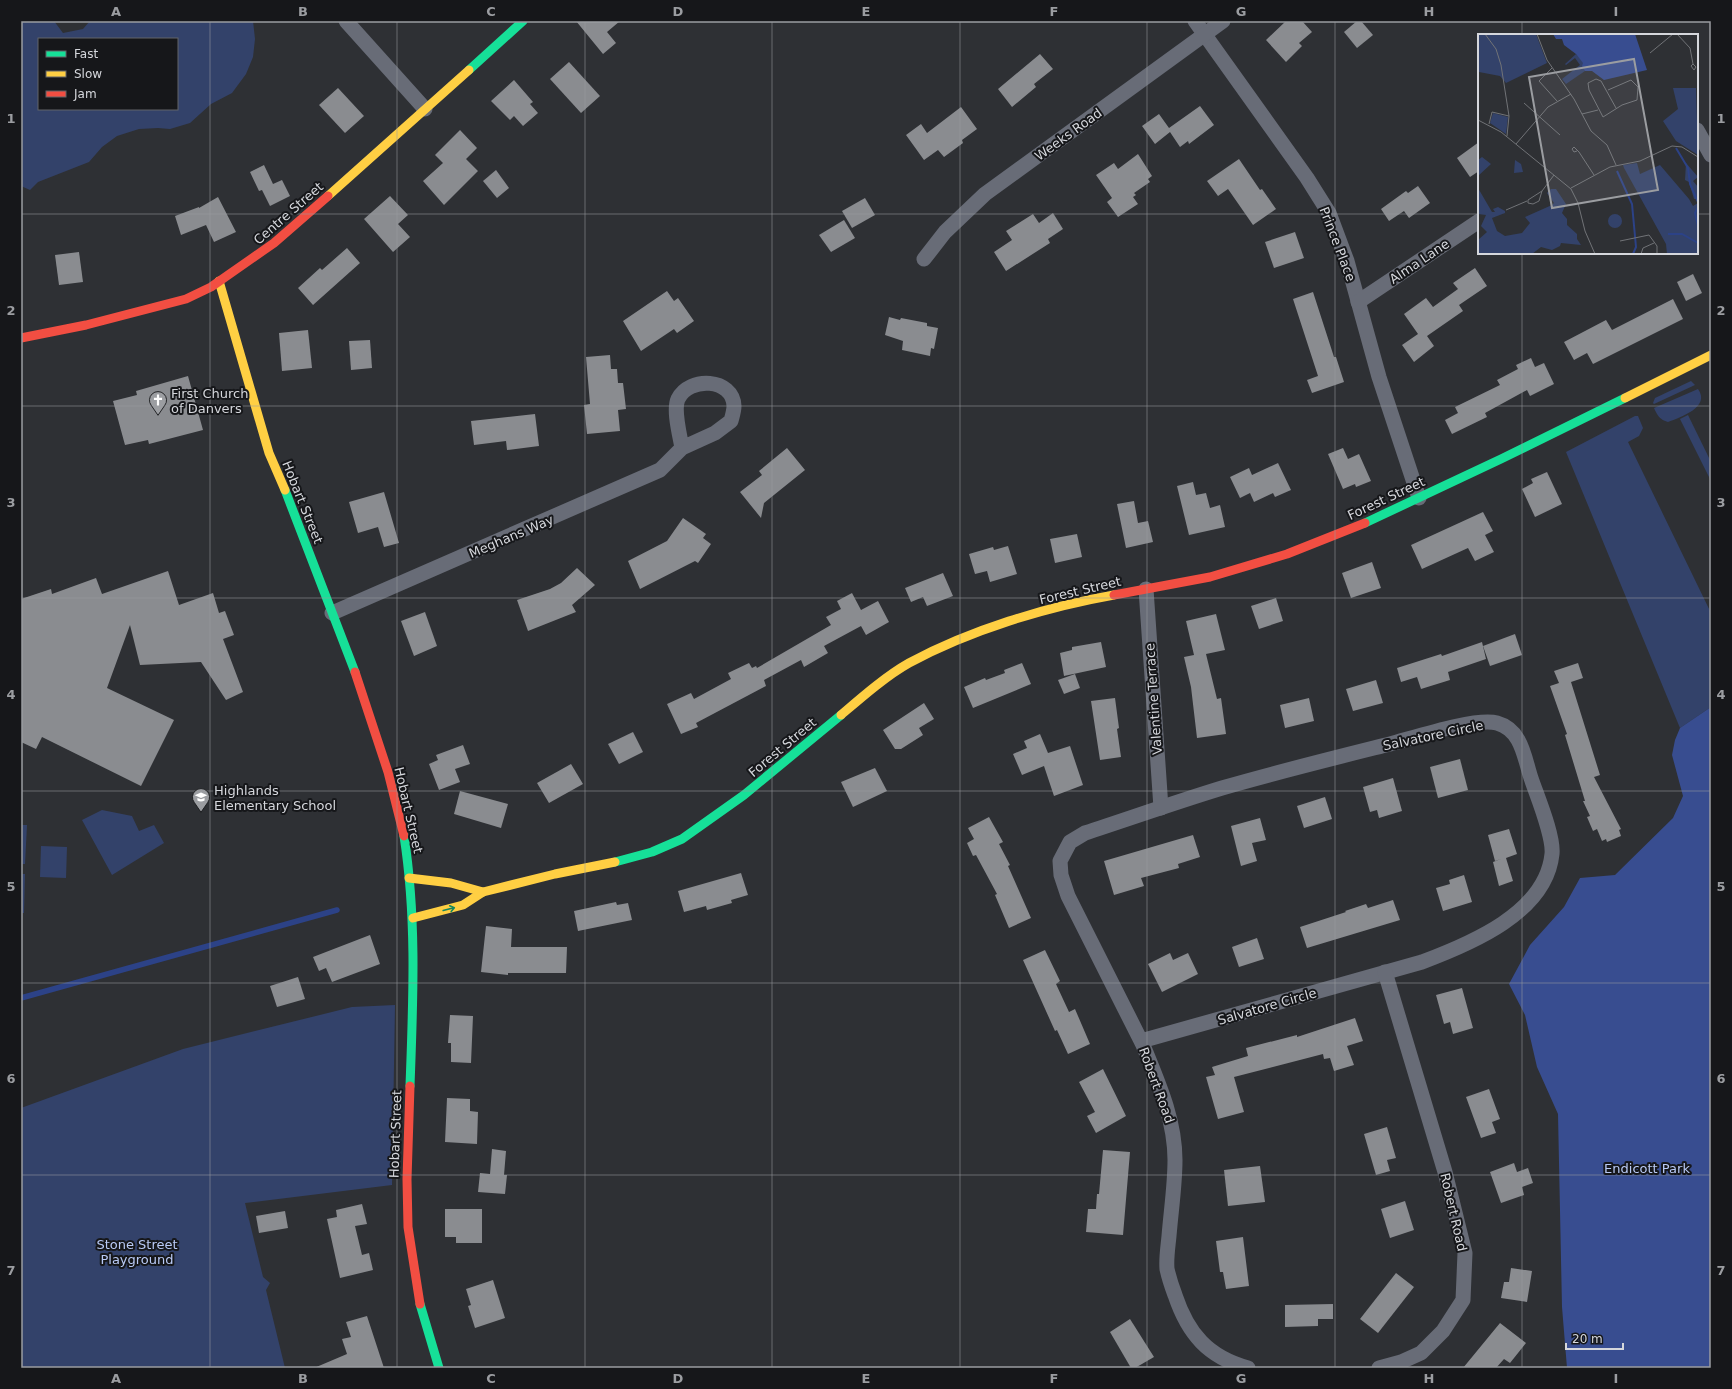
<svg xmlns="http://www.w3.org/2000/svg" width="1732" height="1389" font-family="'DejaVu Sans',sans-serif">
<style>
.green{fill:#33426a;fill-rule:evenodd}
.forest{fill:#384d90}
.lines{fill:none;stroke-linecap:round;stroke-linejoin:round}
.stream{stroke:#2c4287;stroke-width:5.5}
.building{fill:#8a8c90}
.street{stroke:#686c77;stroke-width:15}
.fast{stroke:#16e098;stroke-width:9}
.slow{stroke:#ffcf43;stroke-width:9}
.jam{stroke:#f24e42;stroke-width:9}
.oneway{stroke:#16865f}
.grid{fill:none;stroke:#9b9da1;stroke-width:1;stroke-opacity:0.55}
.labels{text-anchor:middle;stroke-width:4;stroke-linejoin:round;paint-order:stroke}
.street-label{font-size:13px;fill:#d5d7dc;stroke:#16171a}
.poi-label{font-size:13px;fill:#d5d7dc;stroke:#16171a;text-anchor:start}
.park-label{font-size:13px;fill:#b9caf5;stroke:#16171a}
.inset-river{fill:none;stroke:#2c4287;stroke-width:2}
.inset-road{fill:none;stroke:#717377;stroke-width:1}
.view{fill:#9b9da1;fill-opacity:0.15;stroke:#9b9da1;stroke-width:2}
.inset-edge{fill:none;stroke:#d5d7dc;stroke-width:2}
.neatline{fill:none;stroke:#9b9da1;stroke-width:1.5}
.grid-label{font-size:13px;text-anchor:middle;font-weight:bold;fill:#9b9da1}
</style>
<rect width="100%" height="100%" fill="#2e3034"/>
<g class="green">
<path d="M21 21H54L63 33 83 29 90 21H253L255 39 253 57 246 74 232 93 211 104 190 123 170 129 158 128 139 129 117 136 102 147 89 162 38 182 30 190 21 186ZM39 39H177V109H39Z"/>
<path d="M1691 381 1695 385 1654 404 1653 403 1655 398Z"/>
<path d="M1698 389C1711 407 1681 417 1668 422 1660 420 1657 415 1654 408Z"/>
<path d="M1688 415 1711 462V481L1680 419Z"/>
<path d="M1635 416H1638L1643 428 1639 436 1628 442 1711 613V707L1680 728 1566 452Z"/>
<path d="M102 810 132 816 139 831 154 825 164 843 112 875 82 820Z"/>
<path d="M21 825H27L25 864H21Z"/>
<path d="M41 846 67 847 66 878 40 877Z"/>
<path d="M21 874H25L24 913H21Z"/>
<path d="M395 1005 392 1185 245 1203 263 1277 270 1283 266 1290 285 1368H21V1108L183 1049 352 1007Z"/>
</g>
<path class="forest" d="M1711 707V1368H1567L1562 1307 1558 1114 1537 1067 1525 1015 1509 984 1530 945 1564 907 1580 878 1615 875 1673 818 1683 796 1672 755 1675 740 1680 728Z"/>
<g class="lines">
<path class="stream" d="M21 998 337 910"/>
</g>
<g class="building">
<path d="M576 21H620L607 32 616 43 603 54Z"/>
<path d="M1286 21H1302L1312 32 1299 43 1302 46 1286 62 1266 40Z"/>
<path d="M1357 21H1361L1373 35 1357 48 1344 32Z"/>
<path d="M1040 54 1053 69 1034 84 1036 87 1012 107 998 89Z"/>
<path d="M569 62 600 96 581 113 550 79Z"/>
<path d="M514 80 533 102 530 104 538 113 523 126 514 116 510 120 491 101Z"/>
<path d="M338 88 364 116 345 133 319 105Z"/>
<path d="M1200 106 1214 125 1189 144 1188 141 1180 147 1170 132 1155 144 1142 126 1159 114 1169 128Z"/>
<path d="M961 107 977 129 962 140 963 143 944 157 938 150 924 160 906 135 921 124 927 133Z"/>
<path d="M460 130 477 148 466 159 478 171 444 205 423 181 443 163 435 155Z"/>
<path d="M1479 142V171L1470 177 1457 158Z"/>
<path d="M1138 154 1152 176 1148 179 1150 182 1134 193 1136 195 1133 197 1138 204 1118 217 1107 202 1112 198 1096 175 1114 163 1118 169Z"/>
<path d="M1239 159 1260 190 1262 189 1276 209 1253 225 1228 189 1218 196 1207 181Z"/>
<path d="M264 165 273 184 282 180 290 196 270 206 262 190 259 191 250 172Z"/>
<path d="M496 170 509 188 497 198 483 181Z"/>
<path d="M1418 186 1430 203 1409 218 1404 211 1389 221 1381 209 1406 191 1408 193Z"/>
<path d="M390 196 408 215 398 224 410 237 393 252 364 219Z"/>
<path d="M218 197 236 232 214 242 206 225 181 235 175 216 199 207V208Z"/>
<path d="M865 198 875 215 852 228 842 211Z"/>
<path d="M1053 213 1063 229 1048 239 1050 243 1006 271 994 252 1012 240 1006 231 1033 214 1039 223Z"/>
<path d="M844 220 855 238 831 252 819 235Z"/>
<path d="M1295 232 1304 258 1274 268 1265 242Z"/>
<path d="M347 248 360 263 313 305 298 288 320 268 322 270Z"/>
<path d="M79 252 83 282 59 285 55 255Z"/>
<path d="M1475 268 1487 286 1459 305 1463 311 1427 336 1434 346 1414 362 1402 345 1418 334 1404 314 1426 298 1433 307 1458 289 1453 283Z"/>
<path d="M1693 274 1702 293 1686 301 1677 282Z"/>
<path d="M667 291 674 301 678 298 694 321 677 333 674 329 641 351 623 321Z"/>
<path d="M1313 292 1334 357H1336L1344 382 1312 393 1307 380 1318 376 1293 299Z"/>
<path d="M1673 299 1683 319 1593 364 1587 353 1574 360 1564 342 1606 320 1612 330Z"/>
<path d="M889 317 900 320 901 318 927 323V326L938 328 934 349 931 348 930 356 902 350 903 341 885 335Z"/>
<path d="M308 330 312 368 282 371 279 333Z"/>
<path d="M370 340 372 368 351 370 349 341Z"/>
<path d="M610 355 611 369H617L618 383H623L626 409 618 410 620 431 587 434 584 405 590 404 586 357Z"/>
<path d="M1531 358 1535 367 1544 363 1554 384 1530 396 1527 390 1485 413 1487 417 1452 434 1445 420 1458 413 1455 407 1500 385 1497 380 1518 369 1516 365Z"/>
<path d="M188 376 203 430 149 444 148 440 125 445 113 401 137 395 136 391Z"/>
<path d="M535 414 539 446 507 450 506 441 474 445 471 421Z"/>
<path d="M787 448 805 470 764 503 761 518 740 492 762 475 759 471Z"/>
<path d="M1343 448 1348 459 1359 454 1371 481 1356 487 1355 484 1343 489 1328 454Z"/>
<path d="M1278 463 1291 490 1275 497 1273 493 1254 502 1250 493 1240 498 1230 477 1249 468 1252 475Z"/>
<path d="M1547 472 1562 504 1535 517 1522 489 1533 483 1531 479Z"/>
<path d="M1193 482 1196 495 1206 493 1210 508 1220 505 1225 527 1189 535 1177 486Z"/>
<path d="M384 492 399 543 384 547 378 527 358 533 349 502Z"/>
<path d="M1134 501 1138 523 1148 521 1153 542 1126 548 1117 504Z"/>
<path d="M1483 512 1493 531 1485 535 1494 552 1475 561 1468 548 1422 569 1411 545Z"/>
<path d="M683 518 706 534 703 538 711 544 698 563 695 561 640 589 628 561 667 541Z"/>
<path d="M1077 534 1082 557 1055 563 1050 539Z"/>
<path d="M1008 546 1017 574 990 582 987 571 975 574 969 554 993 547 994 550Z"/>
<path d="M1372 562 1381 588 1351 598 1342 573Z"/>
<path d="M577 568 595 585 572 605 576 612 528 631 517 600 550 589 561 583Z"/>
<path d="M168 571 179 605 213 593 219 613 225 611 234 635 223 639 243 692 226 700 201 662 140 665 130 625 107 688 174 720 141 786 42 737 36 749 21 742V599L51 589 52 594 96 578 102 594Z"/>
<path d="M943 573 953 596 927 606 923 597 911 602 905 588Z"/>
<path d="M852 593 861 610 878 601 889 622 866 635 861 626 824 646 828 653 804 667 801 660 764 680 766 686 696 723 698 727 681 734 667 704 691 693 694 699 731 679 728 673 749 663 752 668 756 666 757 668 831 625 826 617 841 609 837 601Z"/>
<path d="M1276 598 1283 621 1259 629 1251 606Z"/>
<path d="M425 612 437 646 414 656 401 621Z"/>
<path d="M1216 614 1225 650 1206 654 1217 699 1221 698 1226 734 1197 738 1191 687 1184 657 1194 655 1186 621Z"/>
<path d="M1515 634 1522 655 1490 666 1483 646Z"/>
<path d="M1101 642 1106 667 1064 676 1060 653 1072 650V647Z"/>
<path d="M1482 642 1486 659 1448 672 1450 680 1421 689 1417 677 1401 682 1397 668 1441 654 1442 656Z"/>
<path d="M1022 663 1031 684 973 708 964 687 985 678 986 680 1005 673 1004 670Z"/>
<path d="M1578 663 1583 678 1571 682 1600 775 1594 777 1621 829 1619 830 1621 836 1607 842 1606 839 1602 841 1597 829 1593 831 1587 817 1590 816 1583 801H1585L1565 735 1567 734 1550 686 1559 683 1554 671Z"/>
<path d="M1075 674 1080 688 1064 694 1058 680Z"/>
<path d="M1376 680 1383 703 1353 711 1346 689Z"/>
<path d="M1115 698 1119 728 1117 729 1121 757 1100 760 1091 701Z"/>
<path d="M1309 698 1314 721 1285 728 1280 705Z"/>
<path d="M924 703 934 719 919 728 923 735 901 749H895L883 730Z"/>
<path d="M633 732 643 752 619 764 608 744Z"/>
<path d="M1040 734 1048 753 1070 746 1083 785 1054 796 1044 766 1022 775 1013 754 1027 748 1024 741Z"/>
<path d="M463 745 470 764 455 769 460 782 439 790 429 764 438 760 436 755Z"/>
<path d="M1460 759 1468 790 1438 798 1430 767Z"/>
<path d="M571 764 583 784 549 803 537 783Z"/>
<path d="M875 768 887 791 853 807 841 782Z"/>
<path d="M1393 778 1402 811 1379 818 1377 810 1370 812 1363 787Z"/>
<path d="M460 791 508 804 501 828 454 814Z"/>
<path d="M1325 797 1332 819 1304 828 1297 806Z"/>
<path d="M989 817 1003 842 999 844 1010 865 1008 866 1031 918 1009 928 995 895 997 894 976 855 973 856 967 843 974 839 968 828Z"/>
<path d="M1260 818 1266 840 1252 843 1257 861 1241 866 1231 826Z"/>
<path d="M1509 829 1517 854 1506 858 1513 881 1499 886 1493 862 1501 859 1495 861 1488 835Z"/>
<path d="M1193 835 1200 857 1178 864 1179 868 1141 878 1144 886 1114 895 1104 861Z"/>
<path d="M741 873 748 895 731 900 732 903 707 910 706 906 684 912 678 891Z"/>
<path d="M1464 875 1472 902 1443 911 1436 888 1450 884 1449 880Z"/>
<path d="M1393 900 1400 920 1307 948 1300 927 1346 912 1345 911 1366 904 1368 908Z"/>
<path d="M616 902 617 905 628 903 632 920 578 931 574 911Z"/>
<path d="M486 926 512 929 511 947H567L566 973H508V975L481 972Z"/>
<path d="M370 935 380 964 332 982 326 968 319 971 313 957Z"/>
<path d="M1257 938 1264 959 1239 967 1232 947Z"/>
<path d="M1045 950 1060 981 1056 984 1069 1012 1075 1009 1090 1044 1068 1054 1057 1030 1055 1031 1023 960Z"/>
<path d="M1170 953 1173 960 1188 953 1198 974 1162 992 1148 964Z"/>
<path d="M298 977 305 999 277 1007 270 986Z"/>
<path d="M1462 988 1473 1028 1453 1034 1450 1022 1444 1024 1436 995Z"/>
<path d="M450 1015 473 1016 471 1063 451 1062V1043H448Z"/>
<path d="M1355 1018 1363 1041 1347 1046 1354 1065 1334 1071 1330 1058 1324 1059 1323 1054 1234 1077 1244 1112 1218 1119 1206 1077 1215 1075 1212 1067 1248 1056 1246 1048 1297 1035V1037Z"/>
<path d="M1103 1069 1126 1116 1096 1133 1087 1116 1095 1112 1079 1082Z"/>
<path d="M1489 1089 1500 1119 1492 1122 1496 1133 1481 1138 1466 1097Z"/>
<path d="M447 1098 470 1099V1111L478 1112 477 1144 445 1142Z"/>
<path d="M1387 1127 1396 1158 1387 1160 1390 1171 1376 1175 1364 1134Z"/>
<path d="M492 1149 506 1151 504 1175H507L505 1194 478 1192 480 1173 490 1174Z"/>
<path d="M1103 1150 1130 1152 1123 1235 1086 1232 1088 1209H1096L1097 1194H1099Z"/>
<path d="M1514 1163 1517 1172 1528 1168 1533 1183 1522 1187 1524 1195 1501 1203 1490 1172Z"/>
<path d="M1260 1166 1265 1202 1228 1206 1224 1170Z"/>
<path d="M1405 1201 1414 1230 1390 1238 1381 1209Z"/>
<path d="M362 1204 367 1224 355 1226 362 1255 369 1253 373 1270 340 1278 327 1219 337 1217 336 1210Z"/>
<path d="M445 1209H482V1243H456V1237H445Z"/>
<path d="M285 1211 288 1228 259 1233 256 1216Z"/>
<path d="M1243 1237 1249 1286 1226 1289 1223 1272H1220L1216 1241Z"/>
<path d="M1511 1268 1532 1271 1527 1302 1501 1298 1504 1282H1509Z"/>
<path d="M1396 1273 1414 1287 1378 1333 1360 1319Z"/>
<path d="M493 1280 505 1318 475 1328 468 1306 471 1305 466 1289Z"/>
<path d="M1333 1304V1319H1318V1326L1285 1327V1305Z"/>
<path d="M367 1316 384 1368H314L347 1354 342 1339 351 1337 346 1322Z"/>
<path d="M1130 1319 1154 1357 1135 1368H1131L1110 1332Z"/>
<path d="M1500 1323 1526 1343 1510 1363 1504 1359 1496 1368H1463Z"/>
</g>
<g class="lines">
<g class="street">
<path d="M346 21 425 109"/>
<path d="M1195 21 1307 178 1329 213 1347 261 1379 377 1419 498"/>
<path d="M1697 130 1711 155"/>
<path d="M924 259 945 232 985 194 1223 21"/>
<path d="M1358 302 1479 221"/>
<path d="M1146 589 1161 808"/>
<path d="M332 613 660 470 682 448 715 433 731 421C732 417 734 411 734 406 733 378 689 376 678 399 673 410 680 436 682 448"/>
<path d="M1141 1041 1422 962C1470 944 1546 913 1552 854 1554 836 1537 796 1531 778 1524 757 1522 730 1497 723 1476 717 1413 738 1390 744 1334 758 1277 772 1222 788 1176 802 1131 818 1085 833L1070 842 1060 861 1061 875 1068 896 1141 1041 1143 1045C1158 1082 1175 1119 1175 1160 1175 1185 1171 1211 1169 1236 1168 1247 1166 1258 1167 1269 1169 1278 1172 1287 1175 1295 1188 1334 1208 1357 1248 1368"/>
<path d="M1379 1368 1401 1362 1421 1353 1443 1331 1463 1300 1465 1253 1445 1172 1385 972"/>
</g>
<g class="fast">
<path d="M469 70 523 21"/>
<path d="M285 490 355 672"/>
<path d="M1365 523 1501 459 1625 398"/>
<path d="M404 836C417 919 413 1002 410 1086"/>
<path d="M615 862 652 852 682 839 744 795 841 715"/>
<path d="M420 1304 439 1368"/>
</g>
<g class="slow">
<path d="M328 196 469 70"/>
<path d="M219 281 269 453 285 490"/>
<path d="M1625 398 1711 355"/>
<path d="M841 715C862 697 886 676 909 663 970 630 1046 607 1114 595"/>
<path d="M409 878 451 883 483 892"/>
<path d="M413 918 463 905 483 892 555 874 615 862"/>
</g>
<g class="jam">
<path d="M21 338 86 325 186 299 211 287 274 243 328 196"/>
<path d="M1114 595 1210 577 1287 554 1365 523"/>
<path d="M355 672 388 772 404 836"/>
<path d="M410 1086 407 1179 408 1227 420 1304"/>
</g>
</g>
<defs><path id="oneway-shaft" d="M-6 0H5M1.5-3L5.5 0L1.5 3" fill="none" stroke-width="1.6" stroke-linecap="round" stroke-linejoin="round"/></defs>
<use class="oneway" href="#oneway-shaft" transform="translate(449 909) rotate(-14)"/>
<path class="grid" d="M210 21V1368M397 21V1368M585 21V1368M772 21V1368M960 21V1368M1147 21V1368M1335 21V1368M1522 21V35M21 214H1479M1697 214H1711M1522 253V1368M21 406H1711M21 598H1711M21 791H1711M21 983H1711M21 1175H1711"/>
<defs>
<g id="church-pin" transform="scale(0.9)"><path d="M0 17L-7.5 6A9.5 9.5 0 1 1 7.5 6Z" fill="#9b9da1" stroke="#16171a"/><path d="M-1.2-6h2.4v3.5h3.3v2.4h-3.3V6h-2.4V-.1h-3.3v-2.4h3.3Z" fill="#fff"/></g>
<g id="school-pin" transform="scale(0.9)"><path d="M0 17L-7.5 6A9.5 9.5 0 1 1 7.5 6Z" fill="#9b9da1" stroke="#16171a"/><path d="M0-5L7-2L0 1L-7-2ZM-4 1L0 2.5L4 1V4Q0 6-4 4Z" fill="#fff"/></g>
</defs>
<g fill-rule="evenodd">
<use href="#church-pin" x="158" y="400"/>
<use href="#school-pin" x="201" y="797"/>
</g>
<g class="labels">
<g class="street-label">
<text transform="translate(1068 134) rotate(-36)" y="5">Weeks Road</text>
<text transform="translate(288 213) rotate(-41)" y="5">Centre Street</text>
<text transform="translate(1338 244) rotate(69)" y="5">Prince Place</text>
<text transform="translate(1419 261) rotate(-34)" y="5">Alma Lane</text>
<text transform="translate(1386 498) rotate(-25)" y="5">Forest Street</text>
<text transform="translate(303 502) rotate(68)" y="5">Hobart Street</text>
<text transform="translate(511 536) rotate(-23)" y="5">Meghans Way</text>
<text transform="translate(1080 590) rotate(-13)" y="5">Forest Street</text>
<text transform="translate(1153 699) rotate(-94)" y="5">Valentine Terrace</text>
<text transform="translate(1433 735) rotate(-12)" y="5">Salvatore Circle</text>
<text transform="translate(782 747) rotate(-40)" y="5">Forest Street</text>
<text transform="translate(409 810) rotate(77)" y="5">Hobart Street</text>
<text transform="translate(1267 1006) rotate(-16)" y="5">Salvatore Circle</text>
<text transform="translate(1157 1085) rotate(70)" y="5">Robert Road</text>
<text transform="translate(395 1134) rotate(-88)" y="5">Hobart Street</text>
<text transform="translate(1454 1212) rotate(77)" y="5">Robert Road</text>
</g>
<g class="poi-label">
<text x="171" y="398">First Church<tspan x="171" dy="15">of Danvers</tspan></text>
<text x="214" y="795">Highlands<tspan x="214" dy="15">Elementary School</tspan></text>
</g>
<g class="park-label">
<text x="1647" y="1173">Endicott Park</text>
<text x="137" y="1249">Stone Street<tspan x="137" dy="15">Playground</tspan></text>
</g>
</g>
<g transform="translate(1478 34)">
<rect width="220" height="220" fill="#2e3034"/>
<path d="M0 0H58L69 29 28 49 22 42 1 38ZM98 20 106 29 107 37 88 50 84 45 102 31 97 24 88 31 87 30ZM195 54H218L220 121 198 107 185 87 200 75ZM15 79 30 83 28 100 12 89ZM4 123 13 130 0 142V126ZM37 126 43 130 45 138 36 139ZM159 129 162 140 182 131 211 165 215 172 220 169V220H189L188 210 146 134 145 131ZM208 129 220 143 215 147 220 153 219 165H216L211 148 207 146ZM0 154 14 178H17L15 175 20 173 27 177V179L14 184 19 197 27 202 44 199 52 189 47 183 74 171 76 169 69 159 73 155H78L88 170 84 179 89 185V191L99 200V205L103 211 83 209 82 212 74 216 63 213 54 220H0V206L9 198 3 192 8 181 0 180ZM130 187a7 7 0 1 1 14 0a7 7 0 1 1-14 0Z" fill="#33426a"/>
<path d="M75 0H157L169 36 126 46 114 37H107L104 32 105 29 98 20 86 11 84 5H78Z" fill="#384d90"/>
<path class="inset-river" d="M198 114 210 134 212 150 220 168M139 137 154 170 158 213 155 220M220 173 217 179 220 192M190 200H204L220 209"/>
<path class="inset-road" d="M7 0 18 15 23 31 31 82 29 102M59 0 69 26 96 65 113 97 129 111 138 131M199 0 212 14 215 30 218 33 216 36 213 32 215 30M172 19 195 0M74 34 61 47 79 67M130 56 153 46 160 53 159 66 144 71 125 83 111 56 110 49 118 45 123 47 138 74M46 69 82 101M104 80 120 76M0 86 23 98 93 155 100 169 107 197 117 220M11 90 14 78 31 82M38 110 70 73 93 60M99 117 96 118 94 115 96 113 101 118 116 141M93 154 132 133 162 127 194 112 204 113 220 123M64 157 61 167 55 170 50 169V166L64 157 76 141M28 176 49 167M142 207 171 201 179 212V220M163 220 165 214 176 209"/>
<path class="view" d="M156 25 180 156 74 174 51 43Z"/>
<rect width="220" height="220" class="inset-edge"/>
</g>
<rect width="1732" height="1389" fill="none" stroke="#16171a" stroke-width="44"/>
<rect x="38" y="38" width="140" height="72" fill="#16171a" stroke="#626468"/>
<rect x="46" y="51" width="20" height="6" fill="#16e098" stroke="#626468"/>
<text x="74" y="58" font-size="12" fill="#d5d7dc">Fast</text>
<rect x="46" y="71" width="20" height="6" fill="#ffcf43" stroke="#626468"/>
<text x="74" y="78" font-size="12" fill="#d5d7dc">Slow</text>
<rect x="46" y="91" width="20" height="6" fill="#f24e42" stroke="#626468"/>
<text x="74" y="98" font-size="12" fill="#d5d7dc">Jam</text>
<path d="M1566 1343v6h57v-6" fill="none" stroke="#d5d7dc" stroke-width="2"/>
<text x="1572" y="1343" font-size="12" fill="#d5d7dc" stroke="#16171a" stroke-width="3" paint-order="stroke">20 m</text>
<rect x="22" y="22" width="1688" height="1345" class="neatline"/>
<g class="grid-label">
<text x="116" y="16">A</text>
<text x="303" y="16">B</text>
<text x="491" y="16">C</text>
<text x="678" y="16">D</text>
<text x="866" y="16">E</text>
<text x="1054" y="16">F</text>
<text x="1241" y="16">G</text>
<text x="1429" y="16">H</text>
<text x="1616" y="16">I</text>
<text x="11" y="123">1</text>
<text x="1721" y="123">1</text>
<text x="11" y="315">2</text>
<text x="1721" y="315">2</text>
<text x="11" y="507">3</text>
<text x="1721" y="507">3</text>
<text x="11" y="699">4</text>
<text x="1721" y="699">4</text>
<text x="11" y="891">5</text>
<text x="1721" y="891">5</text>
<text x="11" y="1083">6</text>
<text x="1721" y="1083">6</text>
<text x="11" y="1275">7</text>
<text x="1721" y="1275">7</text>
<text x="116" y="1383">A</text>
<text x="303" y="1383">B</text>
<text x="491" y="1383">C</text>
<text x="678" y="1383">D</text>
<text x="866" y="1383">E</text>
<text x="1054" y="1383">F</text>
<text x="1241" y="1383">G</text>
<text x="1429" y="1383">H</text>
<text x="1616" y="1383">I</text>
</g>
</svg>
